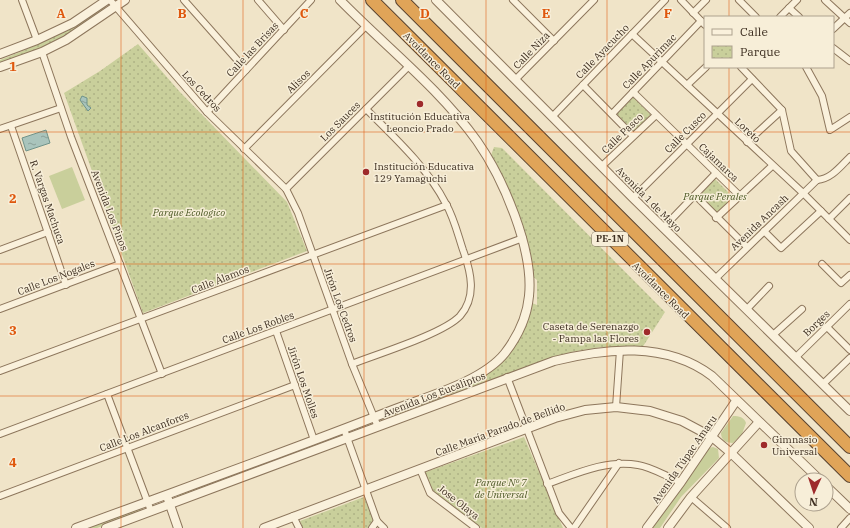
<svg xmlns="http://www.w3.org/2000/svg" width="850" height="528" font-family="'IBM Plex Serif',serif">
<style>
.green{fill:#c9cf9b}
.park{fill:url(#park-dots)}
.water{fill:url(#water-ripples);stroke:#6f938a}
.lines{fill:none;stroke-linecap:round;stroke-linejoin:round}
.minor-casing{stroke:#8d765c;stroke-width:8}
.tertiary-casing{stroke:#8d765c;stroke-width:10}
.motorway-casing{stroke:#5b4430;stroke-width:14}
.minor{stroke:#faf1dc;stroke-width:6}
.tertiary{stroke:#faf1dc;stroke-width:8}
.motorway{stroke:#e0a458;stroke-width:12}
.grid{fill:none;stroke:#df570d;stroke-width:1;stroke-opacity:0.55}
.poi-dot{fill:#9e2a2b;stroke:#f7eed8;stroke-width:1.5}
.labels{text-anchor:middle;stroke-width:3;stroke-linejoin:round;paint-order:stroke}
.shield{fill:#f7eed8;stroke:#756857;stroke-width:1}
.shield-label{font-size:9px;font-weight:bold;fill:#3d2e20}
.street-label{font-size:10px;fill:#3d2e20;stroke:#f7eed8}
.poi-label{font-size:10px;fill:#3d2e20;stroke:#f7eed8;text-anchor:start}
.park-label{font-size:10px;font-style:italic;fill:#4d5a26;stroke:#f7eed8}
.grid-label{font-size:13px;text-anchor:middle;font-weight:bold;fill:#df570d;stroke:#f7eed8;stroke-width:3;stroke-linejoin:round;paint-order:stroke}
</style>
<defs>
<pattern id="park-dots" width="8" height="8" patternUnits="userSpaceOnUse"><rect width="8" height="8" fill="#c9cf9b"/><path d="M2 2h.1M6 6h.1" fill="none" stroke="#aeb285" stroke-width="1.8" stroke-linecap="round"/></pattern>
<pattern id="water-ripples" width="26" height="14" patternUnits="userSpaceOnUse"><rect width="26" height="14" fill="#a9c4bc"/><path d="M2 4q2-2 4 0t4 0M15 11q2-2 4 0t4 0" fill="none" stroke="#8ba098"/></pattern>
</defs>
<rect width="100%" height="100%" fill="#f0e4c8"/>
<g class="green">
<path d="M72 167 85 200 62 209 49 176Z"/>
<path d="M481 377 484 382 382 420 381 419Z"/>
<path d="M733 416C739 416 744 417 746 423L742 434 733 443C726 443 721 440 721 433Z"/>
<path d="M339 433V437L177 497 176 495Z"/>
<path d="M713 447 718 449 719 458 681 497 660 528H651L709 448Z"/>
<path d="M141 507 143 511 97 528H86Z"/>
</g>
<g class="park">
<path d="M104 6 107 10C73 35 39 50 0 65V60C38 45 72 31 104 6Z"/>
<path d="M138 44 179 91 287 202 307 251 143 313 64 93 100 71Z"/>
<path d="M632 96 652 116 635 133 615 114Z"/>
<path d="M494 147 502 148 665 312 642 348 601 347 571 352 485 383 482 377C514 349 520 343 532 303L537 305V280L532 276 490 158Z"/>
<path d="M715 179 733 197 716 215 698 196Z"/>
<path d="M524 437 563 528H482L429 489 423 473Z"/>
<path d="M364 497 374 520 368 528H303L300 521Z"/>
</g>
<g class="water">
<path d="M82 96 87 98V105L91 108 88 111 80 100Z"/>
<path d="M46 130 50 143 26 151 22 138Z"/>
</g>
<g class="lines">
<g class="minor-casing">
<g id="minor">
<path d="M22 0 37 40"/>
<path d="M110 0 207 112 286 189 298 213 352 364 378 427"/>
<path d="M184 0 246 70"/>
<path d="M258 0 284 30"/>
<path d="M513 0 554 41"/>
<path d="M681 0 705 25"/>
<path d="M739 0 756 17"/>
<path d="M825 0 850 23"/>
<path d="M789 8 799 17"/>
<path d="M693 13 706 0"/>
<path d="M780 17 797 0"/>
<path d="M833 29 850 13"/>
<path d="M632 34 803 193 850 240"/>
<path d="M833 48 850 61"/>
<path d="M42 52 71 137 162 374"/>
<path d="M741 67 782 110 791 151 817 180"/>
<path d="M806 67 822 96 830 130 850 117"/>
<path d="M516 79 594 0"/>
<path d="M583 85 633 136"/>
<path d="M687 85 706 67"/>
<path d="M633 92 740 196"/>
<path d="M207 112 311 0"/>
<path d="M612 114 701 21"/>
<path d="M552 117 665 0"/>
<path d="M11 126 66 285"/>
<path d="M0 129 61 108"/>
<path d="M747 142 782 110"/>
<path d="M244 149 366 26"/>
<path d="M602 166 656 115"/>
<path d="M817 180C831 179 840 167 850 157"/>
<path d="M286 189 408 67"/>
<path d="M695 195 747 247"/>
<path d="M633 198 752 79"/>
<path d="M716 218 772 166"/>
<path d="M829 219 850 198"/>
<path d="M663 228 716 173"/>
<path d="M764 231 781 248 821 211"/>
<path d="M0 250 48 232"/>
<path d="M822 264 841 283 850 275"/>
<path d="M715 279 817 180"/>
<path d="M0 309 120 264"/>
<path d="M747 309 769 286"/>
<path d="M827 327 850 350"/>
<path d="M276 331 314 440"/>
<path d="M773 335 802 309"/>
<path d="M796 357 850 304"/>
<path d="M352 364C377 354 443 334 460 316 477 297 471 272 463 250 458 235 454 218 446 204 427 167 395 138 366 109"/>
<path d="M0 371 447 205"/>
<path d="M507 377 559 513 571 528"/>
<path d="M823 384 850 358"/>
<path d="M107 394 151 511"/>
<path d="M616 407 620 350"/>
<path d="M344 429 377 521 384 528"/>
<path d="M0 434 523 238"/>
<path d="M420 469 430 493 476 528"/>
<path d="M547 484C575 474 607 459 638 465 652 467 667 477 681 482"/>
<path d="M0 496 295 385"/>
<path d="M691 497 727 528"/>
<path d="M293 516 299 528"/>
<path d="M372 528 377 521"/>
<path d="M574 528 619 463"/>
<path d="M841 528 850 518"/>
</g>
</g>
<g class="tertiary-casing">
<g id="tertiary">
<path d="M436 0 633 198 850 411"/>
<path d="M0 54 37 40 73 23 107 0"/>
<path d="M0 67 42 52 66 40 125 0"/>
<path d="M826 486 850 509"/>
<path d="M168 499 178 528"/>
<path d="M76 528C181 489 286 452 390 411 425 397 482 382 505 353 518 336 527 317 529 296 534 250 503 178 477 141 439 88 386 47 340 0"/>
<path d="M106 528 554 361C605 348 666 341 712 376L820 480"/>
<path d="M264 528 555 418 585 410 616 407 650 411 682 421 712 437 731 453 809 528"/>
<path d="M647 528 681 482 736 401"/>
<path d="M668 528 691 497 759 422"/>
</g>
</g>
<g class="motorway-casing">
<g id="motorway">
<path d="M372 0 850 476"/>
<path d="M402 0 850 447"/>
</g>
</g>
<use href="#minor" class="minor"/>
<use href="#tertiary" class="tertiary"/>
<use href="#motorway" class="motorway"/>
</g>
<path class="grid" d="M121 0V528M243 0V528M364 0V528M486 0V528M607 0V528M729 0V17M729 67V528M0 132H850M0 264H850M0 396H850"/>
<g class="poi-dot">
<circle cx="420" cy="104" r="4"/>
<circle cx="366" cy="172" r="4"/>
<circle cx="647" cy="332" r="4"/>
<circle cx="764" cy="445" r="4"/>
</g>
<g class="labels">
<rect class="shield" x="592" y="232" width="36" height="14" rx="3"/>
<g class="shield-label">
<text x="610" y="242">PE-1N</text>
</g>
<g class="street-label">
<text transform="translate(252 49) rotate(-47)" y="4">Calle las Brisas</text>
<text transform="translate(531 50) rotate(-46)" y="4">Calle Niza</text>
<text transform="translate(602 51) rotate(-46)" y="4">Calle Ayacucho</text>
<text transform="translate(432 60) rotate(45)" y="4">Avoidance Road</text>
<text transform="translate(649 61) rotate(-46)" y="4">Calle Apurimac</text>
<text transform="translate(298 81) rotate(-45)" y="4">Alisos</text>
<text transform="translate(202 91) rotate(47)" y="4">Los Cedros</text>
<text transform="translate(340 121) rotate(-45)" y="4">Los Sauces</text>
<text transform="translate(748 130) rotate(43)" y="4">Loreto</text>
<text transform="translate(685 132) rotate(-45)" y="4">Calle Cusco</text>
<text transform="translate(622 133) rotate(-44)" y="4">Calle Pasco</text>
<text transform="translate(719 162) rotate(44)" y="4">Cajamarca</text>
<text transform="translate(649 199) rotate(45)" y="4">Avenida 1 de Mayo</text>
<text transform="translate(48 202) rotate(71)" y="4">R. Vargas Machuca</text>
<text transform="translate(110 210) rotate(69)" y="4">Avenida Los Pinos</text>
<text transform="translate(759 222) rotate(-44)" y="4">Avenida Ancash</text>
<text transform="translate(56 277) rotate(-21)" y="4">Calle Los Nogales</text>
<text transform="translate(220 279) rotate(-21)" y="4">Calle Álamos</text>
<text transform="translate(661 290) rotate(45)" y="4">Avoidance Road</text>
<text transform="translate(341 305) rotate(70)" y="4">Jirón Los Cedros</text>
<text transform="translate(816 323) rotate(-44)" y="4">Borges</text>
<text transform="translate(258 327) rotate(-20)" y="4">Calle Los Robles</text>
<text transform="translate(304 382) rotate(71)" y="4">Jirón Los Molles</text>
<text transform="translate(434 394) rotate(-21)" y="4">Avenida Los Eucaliptos</text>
<text transform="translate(500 429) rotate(-20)" y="4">Calle María Parado de Bellido</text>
<text transform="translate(144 431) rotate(-21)" y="4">Calle Los Alcanfores</text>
<text transform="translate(684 459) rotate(-55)" y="4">Avenida Túpac Amaru</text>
<text transform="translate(459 502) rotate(38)" y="4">Jose Olaya</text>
</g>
<g class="poi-label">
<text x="420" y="120" text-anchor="middle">Institución Educativa<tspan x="420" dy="12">Leoncio Prado</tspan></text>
<text x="374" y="170">Institución Educativa<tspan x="374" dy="12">129 Yamaguchi</tspan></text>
<text x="639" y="330" text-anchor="end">Caseta de Serenazgo<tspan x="639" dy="12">- Pampa las Flores</tspan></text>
<text x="772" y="443">Gimnasio<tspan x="772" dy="12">Universal</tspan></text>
</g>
<g class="park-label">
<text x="715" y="200">Parque Perales</text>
<text x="189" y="216">Parque Ecologico</text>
<text x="501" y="486">Parque Nº 7<tspan x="501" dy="12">de Universal</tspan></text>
</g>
</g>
<g class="grid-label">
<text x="61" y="18">A</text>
<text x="182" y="18">B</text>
<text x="304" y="18">C</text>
<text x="425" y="18">D</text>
<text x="546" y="18">E</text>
<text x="668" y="18">F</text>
<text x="13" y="71">1</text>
<text x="13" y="203">2</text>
<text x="13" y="335">3</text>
<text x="13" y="467">4</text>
</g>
<rect x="704" y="16" width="130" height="52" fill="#f7eed8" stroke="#ada18e"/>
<rect x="712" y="29" width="20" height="6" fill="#faf1dc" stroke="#ada18e"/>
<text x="740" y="36" font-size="12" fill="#3d2e20">Calle</text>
<rect x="712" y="46" width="20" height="12" fill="url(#park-dots)" stroke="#ada18e"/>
<text x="740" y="56" font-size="12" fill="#3d2e20">Parque</text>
<g transform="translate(814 492) rotate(183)"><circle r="19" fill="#f7eed8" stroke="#ada18e"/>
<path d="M0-3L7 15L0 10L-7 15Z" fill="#9e2a2b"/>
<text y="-6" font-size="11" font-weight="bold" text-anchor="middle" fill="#3d2e20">N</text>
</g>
</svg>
